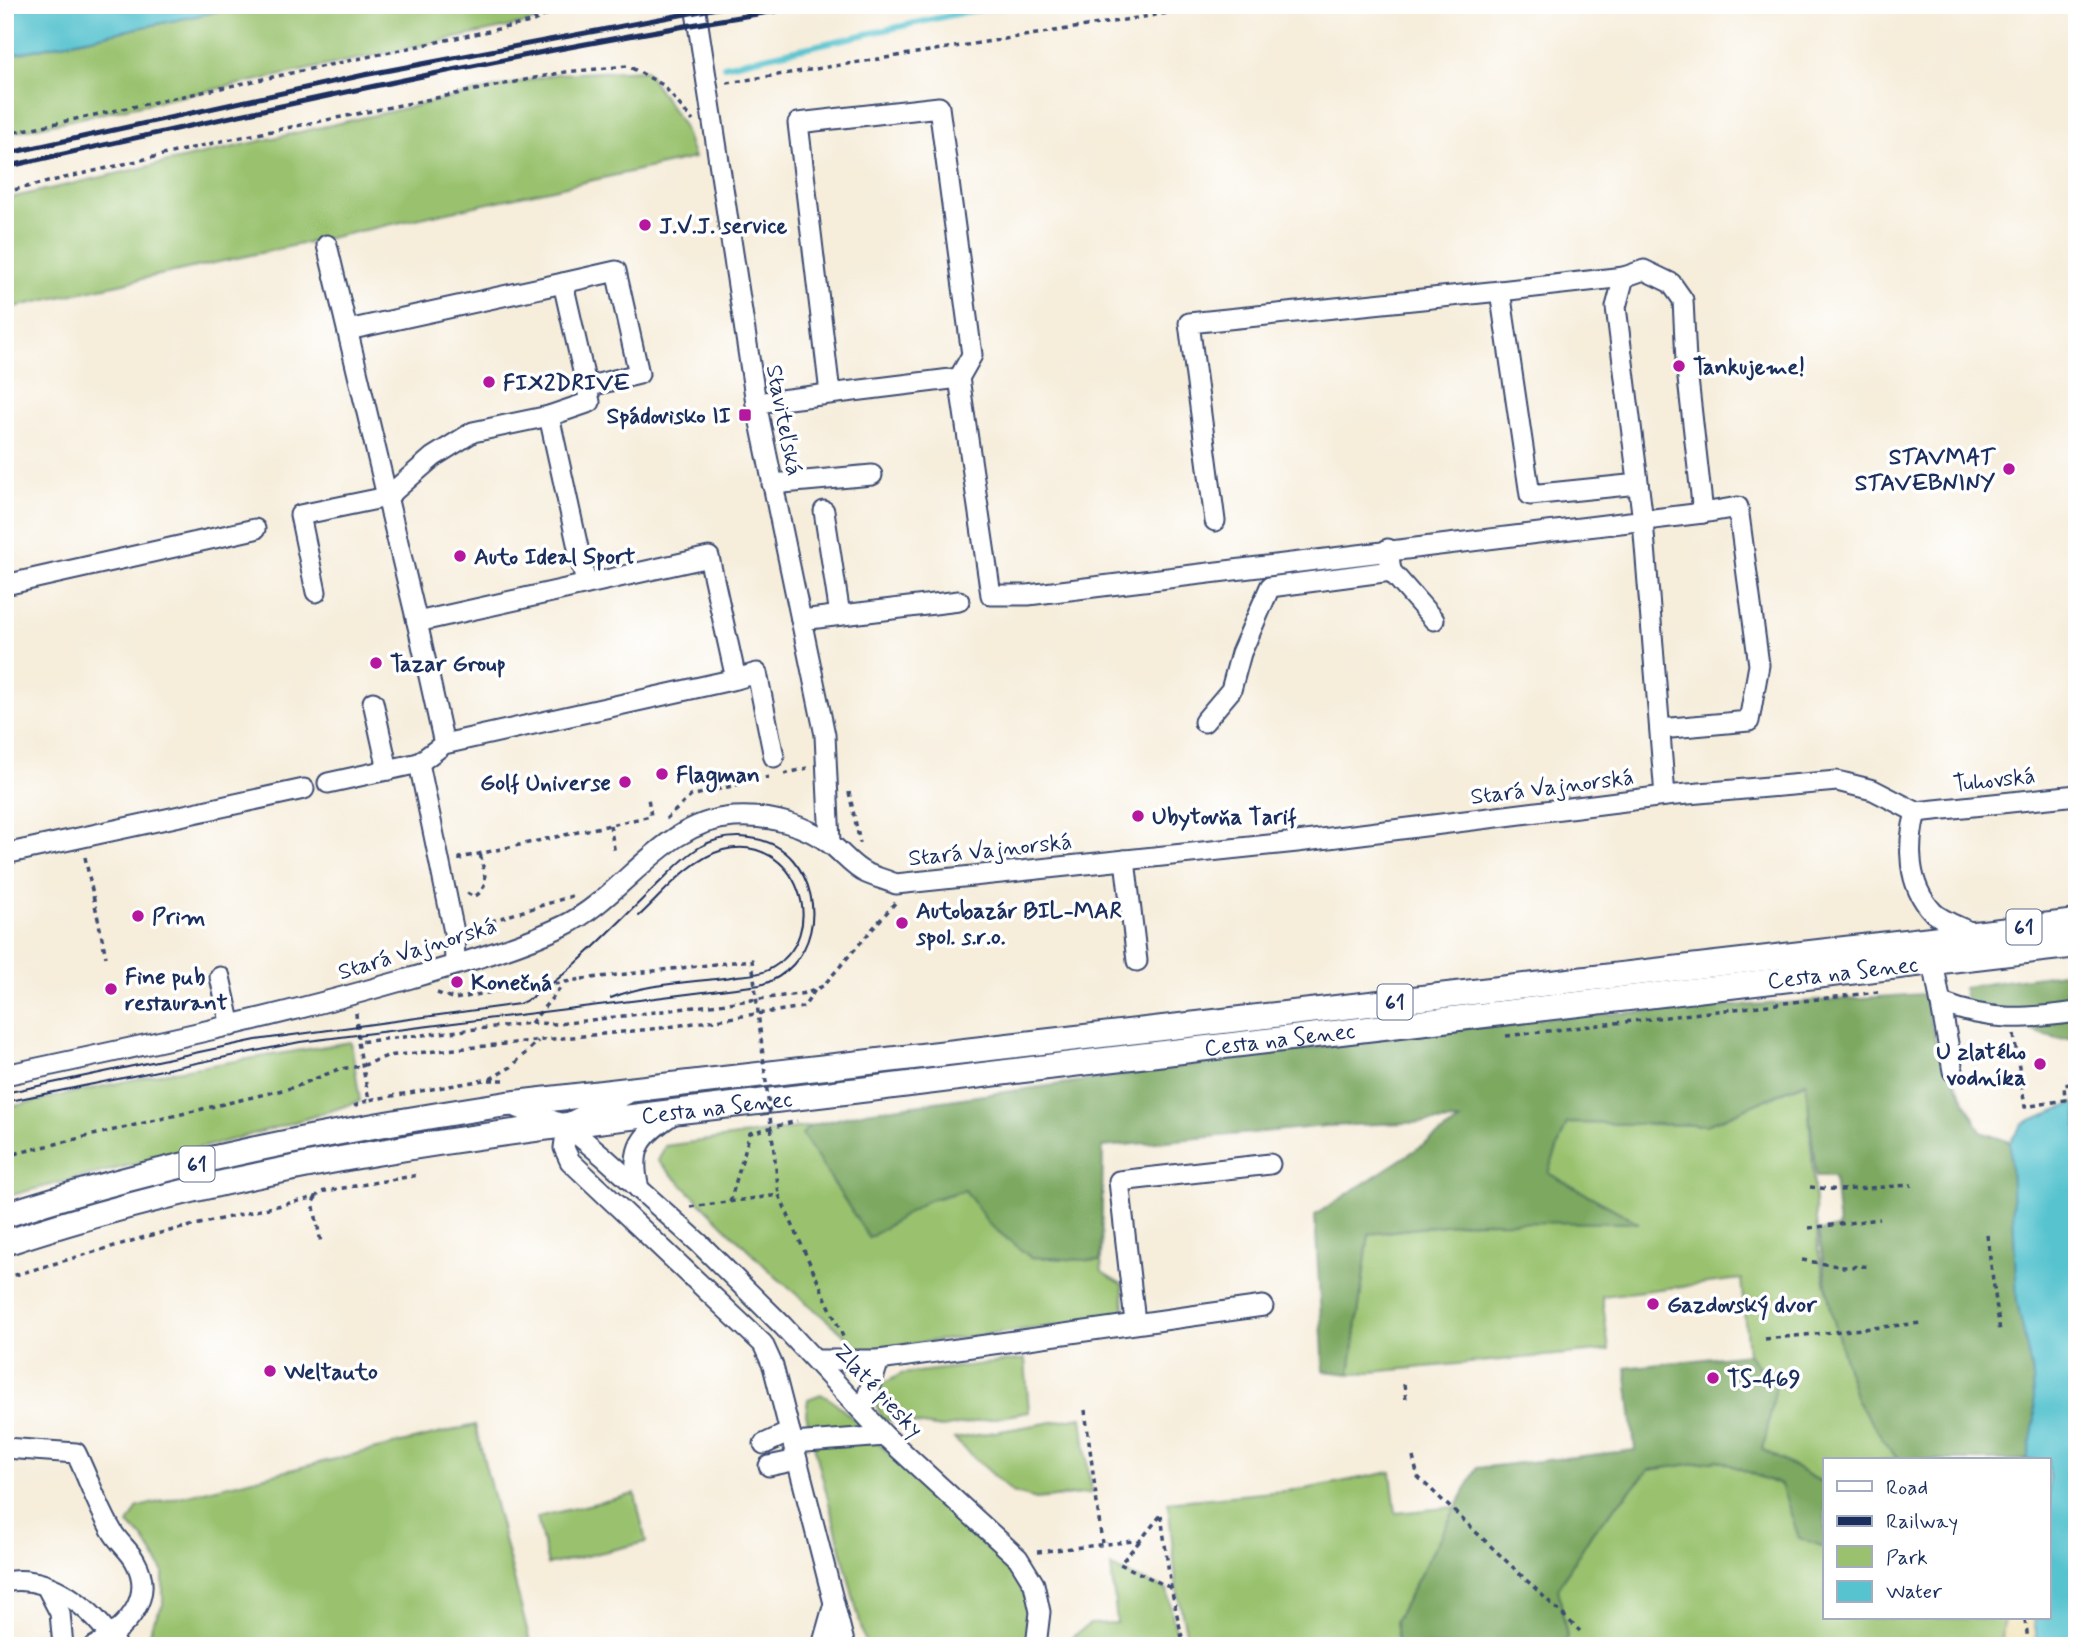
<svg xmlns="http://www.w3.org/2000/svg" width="2082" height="1651" font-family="Mynerve,sans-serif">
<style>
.green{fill:#9ac26e;stroke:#5a7866;stroke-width:2}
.forest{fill:#7ba861;stroke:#4b6c60;stroke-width:2}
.sand{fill:#eeda9e;stroke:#84847e;stroke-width:2}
.water{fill:#56c3cf;stroke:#387996;stroke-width:2}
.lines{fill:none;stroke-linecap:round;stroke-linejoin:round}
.stream{stroke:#56c3cf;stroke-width:6}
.minor-casing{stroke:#3c4c71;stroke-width:23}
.major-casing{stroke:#3c4c71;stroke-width:28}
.path{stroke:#3c4c71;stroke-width:3.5;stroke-dasharray:5 5;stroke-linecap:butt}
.minor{stroke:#fff;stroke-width:19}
.major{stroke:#fff;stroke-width:24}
.tram{stroke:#1b2f5e;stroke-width:2}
.rail{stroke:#1b2f5e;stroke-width:5}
.path-bridge{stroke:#3c4c71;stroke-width:3.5;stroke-dasharray:5 5;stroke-linecap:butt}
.poi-dot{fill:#b5179e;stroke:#fff;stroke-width:2.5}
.labels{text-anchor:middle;stroke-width:7;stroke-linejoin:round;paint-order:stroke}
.shield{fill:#fff;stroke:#5f6d8e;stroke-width:2}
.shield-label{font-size:21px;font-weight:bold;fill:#1b2f5e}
.poi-label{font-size:23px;font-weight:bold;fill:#1b2f5e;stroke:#fff;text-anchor:start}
.street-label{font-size:23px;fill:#1b2f5e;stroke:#fff}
</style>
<rect width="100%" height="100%" fill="#fff"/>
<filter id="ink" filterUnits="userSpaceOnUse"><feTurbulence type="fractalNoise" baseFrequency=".0143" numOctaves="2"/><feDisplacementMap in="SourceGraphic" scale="14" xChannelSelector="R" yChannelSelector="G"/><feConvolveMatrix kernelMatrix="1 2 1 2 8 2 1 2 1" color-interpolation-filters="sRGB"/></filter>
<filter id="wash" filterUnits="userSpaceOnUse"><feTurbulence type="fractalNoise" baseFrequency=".00686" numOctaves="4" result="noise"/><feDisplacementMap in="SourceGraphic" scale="28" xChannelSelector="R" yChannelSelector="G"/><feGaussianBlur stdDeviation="1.57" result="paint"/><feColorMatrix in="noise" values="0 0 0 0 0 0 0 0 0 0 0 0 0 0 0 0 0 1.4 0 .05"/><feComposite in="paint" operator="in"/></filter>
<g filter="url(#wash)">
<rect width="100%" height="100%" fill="#f6edda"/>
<g class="green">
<path d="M248 5H565L531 22 5 134V56Z"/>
<path d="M646 70 683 126 694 158 5 309V199L556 74Z"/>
<path d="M351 1042 360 1101C245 1141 124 1165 5 1197V1108L163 1073Z"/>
<path d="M1807 1082 1818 1249 1832 1314 1856 1400 1898 1460H1825V1484L1763 1450 1776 1386 1748 1354 1741 1279 1602 1296 1609 1350 1350 1374 1369 1234 1470 1222H1637L1547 1173 1567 1123 1707 1125Z"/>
<path d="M810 1126 803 1134 869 1237 926 1201 966 1190 989 1224 1030 1257 1101 1261 1102 1272 1122 1284 1124 1306 1118 1318 862 1350 775 1276 658 1161 665 1146Z"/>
<path d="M1025 1359 1029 1412 942 1428 882 1419C876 1406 875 1399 879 1386L901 1374Z"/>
<path d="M821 1394 836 1403 1008 1564C1027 1590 1032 1614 1028 1646H866L806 1414 808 1399Z"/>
<path d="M1082 1417 1091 1493 1036 1499 1012 1492 954 1439Z"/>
<path d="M475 1425 531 1646H148L152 1624 163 1605V1571L143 1538 128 1524 138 1507Z"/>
<path d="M1718 1460 1782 1486 1799 1537 1825 1547V1618H2004L2002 1637 1992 1646H1561L1567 1637 1558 1588 1593 1531 1649 1470Z"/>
<path d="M1391 1472 1396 1513 1456 1507 1395 1622 1398 1646H1189L1177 1590 1168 1502 1305 1489Z"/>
<path d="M635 1494 646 1542 548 1565 537 1517Z"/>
<path d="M1111 1567 1167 1590 1179 1646H1066L1067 1641 1090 1624 1117 1623Z"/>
</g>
<g class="forest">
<path d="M2077 971V1037L2057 1039 1968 1009 1963 987Z"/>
<path d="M1923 994 1938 1050 1981 1132 2010 1142 2017 1301 2033 1378 2035 1419 2027 1460H1898L1856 1400 1832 1314 1818 1231 1839 1228 1834 1176H1816L1806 1082 1707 1125 1567 1123 1548 1173 1639 1223 1470 1222 1369 1234 1350 1374 1324 1371 1315 1215 1460 1121 1326 1126 1103 1147 1101 1261 1030 1257 989 1224 965 1190 926 1201 869 1238 802 1134 810 1126 866 1112 1498 1021Z"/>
<path d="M1748 1354 1776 1386 1763 1450 1825 1484V1547L1799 1538 1781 1485 1718 1460 1649 1470 1593 1531 1558 1588 1567 1638 1561 1646H1398L1395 1622 1477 1468 1635 1450 1626 1368Z"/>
</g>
<path class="sand" d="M2004 1618H2034L2038 1646H2002Z"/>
<g class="water">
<path d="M5 5H248L5 56Z"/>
<path d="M2077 1102V1646H2038L2034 1618H2049V1460H2027L2035 1419 2033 1378 2017 1301 2010 1142 2023 1123Z"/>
</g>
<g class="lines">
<path class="stream" d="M724 66 965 12 1011 5"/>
</g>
</g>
<g filter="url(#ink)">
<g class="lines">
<g class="minor-casing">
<g id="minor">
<path d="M695 5 756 403 825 735 830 843"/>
<path d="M327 245 417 622"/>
<path d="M1624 277 1500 291 1530 495 1638 484"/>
<path d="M563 283 616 271 639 374 586 387"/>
<path d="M348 330 563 283 590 402 549 416"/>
<path d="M830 393 798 123 939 107 972 355 959 378"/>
<path d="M756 403 959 378 991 595H1028L1703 513 1686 361 1683 300 1671 283 1644 270 1624 277 1616 307 1643 521 1665 796"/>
<path d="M772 484 872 475"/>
<path d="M824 511 840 615"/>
<path d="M1215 521 1189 323 1500 291"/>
<path d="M1391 571 1434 620"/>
<path d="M5 585 255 529"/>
<path d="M316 592 300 515 387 497 433 457 473 432 549 416 586 584"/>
<path d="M801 620 959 601"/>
<path d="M736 679 757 673 774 757"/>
<path d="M373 702 388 770"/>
<path d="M1204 722 1231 690 1241 653 1270 587 1391 571 1388 549"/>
<path d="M1660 729 1749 721 1759 665 1738 507 1703 513"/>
<path d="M419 763 454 932 455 964"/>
<path d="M328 783 419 763 444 744 417 622 709 557 736 679 444 744"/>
<path d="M1916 812 2077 795"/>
<path d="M1916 812C1907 845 1907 885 1933 912 1942 921 1960 927 1972 933"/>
<path d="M5 854 304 789"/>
<path d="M1125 860 1137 961"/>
<path d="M1933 961 1953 1071"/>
<path d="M220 977 231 1026"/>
<path d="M1942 1003C1991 1022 2026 1019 2077 1012"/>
<path d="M5 1075C137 1047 268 1019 397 982 449 967 514 949 563 926 624 897 662 821 734 817 768 815 806 824 833 846 843 854 854 868 866 873 875 877 886 880 896 884L1297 842 1665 796 1837 781 1873 790 1916 812"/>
<path d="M513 1106 567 1126 604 1157 700 1244 783 1326 885 1436 1018 1558 1034 1584 1040 1612 1036 1646"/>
<path d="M572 1121 627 1094"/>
<path d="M567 1126 564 1148 570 1161 763 1344 773 1366 845 1646"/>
<path d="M639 1189C629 1147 641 1135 675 1113"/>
<path d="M1135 1322 1119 1181 1270 1164"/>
<path d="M817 1360H879L1263 1306"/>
<path d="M863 1410 879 1360"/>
<path d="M793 1443 885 1436"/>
<path d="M764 1444 790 1432"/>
<path d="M5 1448 76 1453C88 1478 98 1507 112 1531 118 1542 129 1550 135 1561 156 1598 126 1628 95 1646"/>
<path d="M769 1466 797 1460"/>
<path d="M5 1582C50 1573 95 1610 116 1646"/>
<path d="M46 1586 60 1613 63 1646"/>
<path d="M822 1646 833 1607"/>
</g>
</g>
<g class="major-casing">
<g id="major">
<path d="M5 1215C168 1162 338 1130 507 1104L2077 922"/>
<path id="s1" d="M5 1243C289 1147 590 1123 885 1087 1282 1038 1679 990 2077 945"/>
</g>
</g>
<g class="path">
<path d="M727 83 1219 5"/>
<path d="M5 134 531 22 568 5"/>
<path d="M5 192 222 141 565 72 628 66 663 85 693 121"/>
<path d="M784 774 807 768"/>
<path d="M849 792 860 843"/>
<path d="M666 819 691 796 769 777"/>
<path d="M610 825 615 854"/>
<path d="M85 857 106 957"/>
<path d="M460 861V858L651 816 648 798"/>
<path d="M467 893 474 897C492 886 483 871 480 853"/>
<path d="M472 927 572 896"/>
<path d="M437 993 455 999 523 986 549 985 582 979"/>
<path d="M356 1013 358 1042"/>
<path d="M531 1023 563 985"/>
<path d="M2014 1035 2025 1107 2065 1100 2064 1085 2077 1083"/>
<path d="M1506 1036 1878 992"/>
<path d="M490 1079 511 1067 538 1041"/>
<path d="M504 1080H484L369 1100 358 1042 531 1023 559 1024 807 993 823 986 895 903"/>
<path d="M354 1106 369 1100"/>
<path d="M5 1156 295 1087 339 1069 362 1066 387 1056 661 1028 804 1007 815 990"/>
<path d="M1810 1187 1840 1190 1912 1185"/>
<path d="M316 1197 313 1202 321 1243"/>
<path d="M730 1202 750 1133 797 1121"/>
<path d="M690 1207 779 1195 845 1341"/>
<path d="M1809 1228 1880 1219"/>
<path d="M1987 1235 2000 1332"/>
<path d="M1802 1260 1843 1267 1870 1266"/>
<path d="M5 1278 152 1235 316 1197 320 1192 419 1175"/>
<path d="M1765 1339 1921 1323"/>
<path d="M1404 1384 1406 1400"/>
<path d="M1085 1410 1102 1543"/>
<path d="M1413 1457 1418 1477 1580 1631"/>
<path d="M1161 1515 1171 1588 1184 1646"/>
<path d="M1138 1543 1161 1515"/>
<path d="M1037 1552 1134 1541 1138 1543 1120 1564 1171 1588"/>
<path d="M2025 1620 2029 1646"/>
</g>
<use href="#minor" class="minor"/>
<use href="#major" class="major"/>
<g class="tram">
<path d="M611 998C650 982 695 983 737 976 747 975 759 975 768 970 835 936 796 831 723 850 690 859 663 894 639 916"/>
<path d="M5 1093 256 1040 519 1004C563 984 623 917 660 882 672 870 685 856 700 847 728 831 771 834 793 860 828 901 815 969 760 985L300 1042 5 1102"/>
</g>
<g class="rail">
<path d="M5 154 364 75 733 5"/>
<path d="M5 167C274 107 543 46 815 5"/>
</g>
<path class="path-bridge" d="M582 979 752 960 779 1195"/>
</g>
</g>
<g class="poi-dot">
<circle cx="645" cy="225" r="7"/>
<circle cx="1679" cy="366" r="7"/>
<circle cx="489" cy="382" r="7"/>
<rect x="738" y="408" width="14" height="14" rx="3.5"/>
<circle cx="2009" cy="469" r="7"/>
<circle cx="460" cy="556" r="7"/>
<circle cx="376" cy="663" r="7"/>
<circle cx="662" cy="774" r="7"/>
<circle cx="625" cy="782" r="7"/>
<circle cx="1138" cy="816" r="7"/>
<circle cx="138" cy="916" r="7"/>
<circle cx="902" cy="923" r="7"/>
<circle cx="457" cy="982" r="7"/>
<circle cx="111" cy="989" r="7"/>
<circle cx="2040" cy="1064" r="7"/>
<circle cx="1653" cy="1304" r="7"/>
<circle cx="270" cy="1371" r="7"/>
<circle cx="1713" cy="1378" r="7"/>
</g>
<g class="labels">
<g class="shield">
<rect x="2006.5" y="909.5" width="35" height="35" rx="5"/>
<rect x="1377.5" y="984.5" width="35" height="35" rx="5"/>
<rect x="179.5" y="1146.5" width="35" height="35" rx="5"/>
</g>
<g class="shield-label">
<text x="2024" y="934">61</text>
<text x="1395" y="1009">61</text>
<text x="197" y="1171">61</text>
</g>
<g class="poi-label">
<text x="659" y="233">J.V.J. service</text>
<text x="1693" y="374">Tankujeme!</text>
<text x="503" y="390">FIX2DRIVE</text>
<text x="731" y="423" text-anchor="end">Spádovisko II</text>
<text x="1995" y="464" text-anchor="end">STAVMAT<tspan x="1995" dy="26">STAVEBNINY</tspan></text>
<text x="474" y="564">Auto Ideal Sport</text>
<text x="390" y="671">Tazar Group</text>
<text x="676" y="782">Flagman</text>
<text x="611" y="790" text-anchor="end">Golf Universe</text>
<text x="1152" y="824">Ubytovňa Tarif</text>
<text x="916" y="918">Autobazár BIL-MAR<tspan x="916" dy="26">spol. s.r.o.</tspan></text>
<text x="152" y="924">Prim</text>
<text x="125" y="984">Fine pub<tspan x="125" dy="26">restaurant</tspan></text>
<text x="471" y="990">Konečná</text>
<text x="2026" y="1059" text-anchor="end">U zlatého<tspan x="2026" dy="26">vodníka</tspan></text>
<text x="1667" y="1312">Gazdovský dvor</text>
<text x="284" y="1379">Weltauto</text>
<text x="1727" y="1386">TS-469</text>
</g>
<g class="street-label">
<text transform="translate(785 420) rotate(79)" y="8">Staviteľská</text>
<text transform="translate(1994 779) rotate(-6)" y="8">Tuhovská</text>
<text transform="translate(1552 786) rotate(-7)" y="8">Stará Vajnorská</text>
<text transform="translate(990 849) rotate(-6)" y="8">Stará Vajnorská</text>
<text transform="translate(417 948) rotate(-17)" y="8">Stará Vajnorská</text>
<text dy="8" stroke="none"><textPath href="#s1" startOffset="1860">Cesta na Senec</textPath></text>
<text dy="8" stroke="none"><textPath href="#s1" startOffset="1293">Cesta na Senec</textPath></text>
<text dy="8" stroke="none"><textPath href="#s1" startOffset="726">Cesta na Senec</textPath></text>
<text transform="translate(879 1390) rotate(47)" y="8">Zlaté piesky</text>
</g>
</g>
<rect width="2082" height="1651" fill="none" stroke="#fff" stroke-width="28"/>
<rect x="1823" y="1458" width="228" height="161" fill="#ffffff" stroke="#a4acbf" stroke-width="2"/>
<rect x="1837" y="1481" width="35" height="10" fill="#ffffff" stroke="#a4acbf" stroke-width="2"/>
<text x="1886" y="1494" font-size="21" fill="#1b2f5e">Road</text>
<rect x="1837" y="1516" width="35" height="10" fill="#1b2f5e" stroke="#a4acbf" stroke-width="2"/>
<text x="1886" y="1528" font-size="21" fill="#1b2f5e">Railway</text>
<rect x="1837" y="1546" width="35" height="21" fill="#9ac26e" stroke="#a4acbf" stroke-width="2"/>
<text x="1886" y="1564" font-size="21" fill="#1b2f5e">Park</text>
<rect x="1837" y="1581" width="35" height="21" fill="#56c3cf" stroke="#a4acbf" stroke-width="2"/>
<text x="1886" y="1598" font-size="21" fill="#1b2f5e">Water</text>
</svg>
